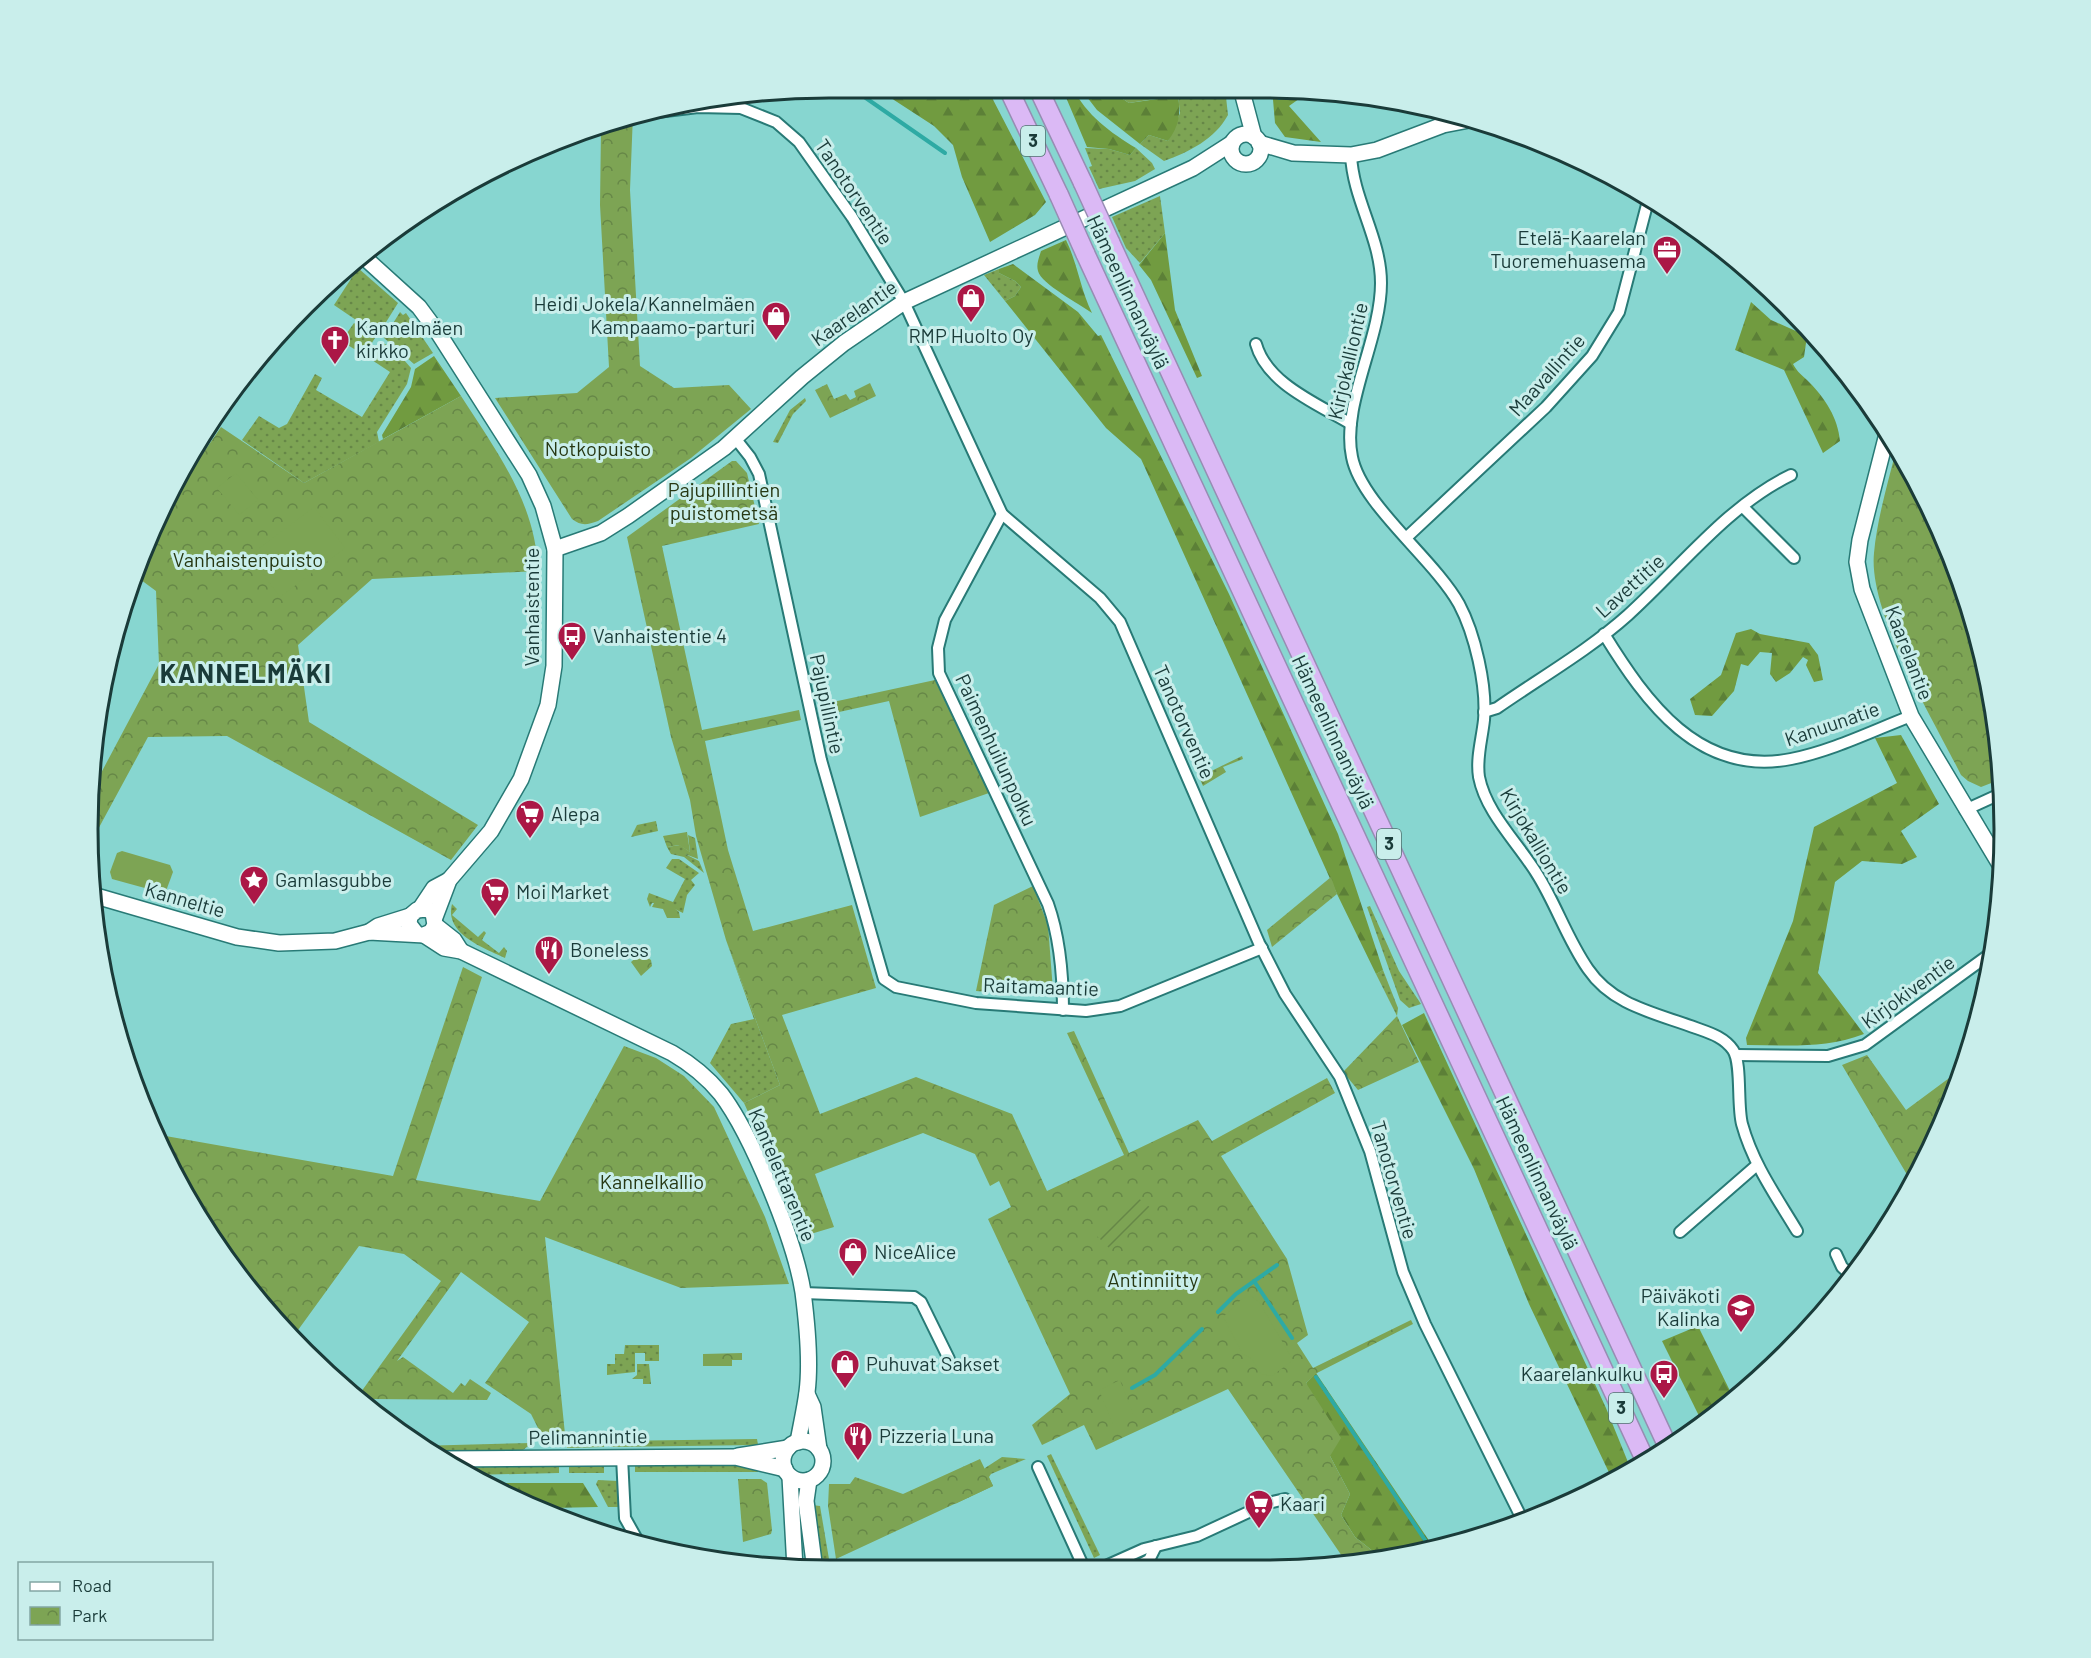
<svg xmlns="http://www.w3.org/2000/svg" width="2091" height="1658" font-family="Barlow,sans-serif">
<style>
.grass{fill:url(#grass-dots)}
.forest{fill:url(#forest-firs)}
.park{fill:url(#park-crowns)}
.garden{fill:url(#garden-furrows)}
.pitch{fill:#7da454}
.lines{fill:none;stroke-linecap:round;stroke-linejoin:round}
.stream{stroke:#2eaaa4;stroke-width:4}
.street-casing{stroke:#287a76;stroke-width:14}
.secondary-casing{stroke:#287a76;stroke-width:18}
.highway-casing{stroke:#978db3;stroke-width:21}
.street{stroke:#fff;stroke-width:10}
.secondary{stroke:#fff;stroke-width:15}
.highway{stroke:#dbb9f5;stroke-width:18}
.highway-bridge-casing{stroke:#978db3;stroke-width:21;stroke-linecap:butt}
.highway-bridge{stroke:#dbb9f5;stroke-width:18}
.labels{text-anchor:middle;stroke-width:6;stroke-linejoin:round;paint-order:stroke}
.shield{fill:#c9eeeb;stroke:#4e716e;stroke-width:1.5}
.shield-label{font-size:18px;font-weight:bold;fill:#1a3b39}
.street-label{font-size:20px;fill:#1a3b39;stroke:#c9eeeb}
.poi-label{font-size:20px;fill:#1a3b39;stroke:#c9eeeb;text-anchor:start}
.park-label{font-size:20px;fill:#273813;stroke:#c9eeeb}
.district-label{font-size:26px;font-weight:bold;letter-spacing:1.5px;fill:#1a3b39;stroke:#c9eeeb}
.rim{fill:none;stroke:#1a3b39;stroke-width:3}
</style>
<defs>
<pattern id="grass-dots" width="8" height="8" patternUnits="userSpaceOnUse" patternTransform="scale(1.5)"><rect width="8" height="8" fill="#7da454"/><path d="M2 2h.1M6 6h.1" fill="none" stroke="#668747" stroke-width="1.8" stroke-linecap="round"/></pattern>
<pattern id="forest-firs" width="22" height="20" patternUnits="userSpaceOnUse" patternTransform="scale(1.5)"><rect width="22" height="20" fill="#719b40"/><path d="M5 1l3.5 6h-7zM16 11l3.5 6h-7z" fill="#5c8037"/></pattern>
<pattern id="park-crowns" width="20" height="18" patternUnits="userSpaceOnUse" patternTransform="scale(1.5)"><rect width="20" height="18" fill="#7da454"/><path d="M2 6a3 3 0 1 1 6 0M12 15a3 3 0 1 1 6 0" fill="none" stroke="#668747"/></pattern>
<pattern id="garden-furrows" width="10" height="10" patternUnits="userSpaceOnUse" patternTransform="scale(1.5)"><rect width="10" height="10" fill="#7da454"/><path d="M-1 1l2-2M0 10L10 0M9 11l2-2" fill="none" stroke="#668747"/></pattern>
</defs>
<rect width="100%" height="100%" fill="#87d6d0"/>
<g class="grass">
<path d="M1225 88 1228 115C1215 139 1189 152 1164 161L1140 144 1149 135 1168 141 1180 113 1178 96Z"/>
<path d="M1085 148 1109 149 1130 155 1136 148 1152 163 1155 169 1135 181 1099 189 1089 167 1092 166Z"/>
<path d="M1160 196 1165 233 1140 263 1126 248 1112 217Z"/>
<path d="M358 268 398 303 378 335 334 305Z"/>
<path d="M999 269V273L1015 281 1021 287 1015 296 1005 301 984 275Z"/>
<path d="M400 312 403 315 406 313 433 353 414 364 384 338Z"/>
<path d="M354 323 375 338 364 355 346 344 340 351 333 347 343 331 347 333Z"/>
<path d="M382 342 397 352 411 368 407 384 377 432 379 442 304 483 242 440 259 416 279 428 287 424 315 374 322 378 316 390 362 417 390 372 372 360Z"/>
<path d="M805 398 806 401 793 414 778 443 773 442 790 410Z"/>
<path d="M1242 756 1243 759 1223 767 1226 772 1203 786 1199 777Z"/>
<path d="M656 821 658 831 631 837 637 825Z"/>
<path d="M688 835 695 838 698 859 685 854 699 861 704 873 684 857 671 854 667 847 680 845 690 852Z"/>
<path d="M672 859H679L699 873 691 880 695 885 687 895 683 913C672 908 665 902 652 903L650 907 647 899 649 893 673 902 685 879 666 868Z"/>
<path d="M452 904 457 909 452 915 478 937 484 931 486 933 482 940 499 953 504 947 507 951 505 958C484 948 444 934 452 904Z"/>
<path d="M1370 906 1399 971 1421 1004 1409 1008 1400 1000 1367 907Z"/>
<path d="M726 940 780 1085 744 1103 710 1063 731 1024 754 1019Z"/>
<path d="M1383 970 1398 1008 1397 1016 1376 974Z"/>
<path d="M625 1345H659V1361H645V1353H635V1372L607 1375V1364H615V1354H624Z"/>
<path d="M637 1364H649L651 1384H643V1379H632L637 1375Z"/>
<path d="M757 1439 758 1445 611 1447V1441Z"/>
<path d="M604 1441V1447L567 1448V1442Z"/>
<path d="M532 1443 523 1450 428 1452 416 1446Z"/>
<path d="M1051 1454 1100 1555 1094 1558 1047 1456Z"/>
<path d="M1002 1457 1026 1459 991 1474 989 1477 993 1486 955 1504 985 1468Z"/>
<path d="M758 1465V1472H635V1466Z"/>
<rect x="569" y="1466" width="35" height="7"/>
<path d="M456 1467H559V1473L471 1475Z"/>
<path d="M598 1480 618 1481 620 1507H608L596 1484Z"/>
<path d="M812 1505 820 1506 829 1559 823 1560 816 1541Z"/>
</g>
<g class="forest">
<path d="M874 87 987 88 1046 202 1035 215 990 242 962 177 953 145 934 126Z"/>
<path d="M1062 88H1073C1086 115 1111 133 1136 148L1130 155 1109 149 1087 147Z"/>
<path d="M1080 88H1106L1129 103 1178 96C1181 114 1179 126 1168 141L1149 135 1140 144 1097 110Z"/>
<path d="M1272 88 1313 89 1289 106 1321 142 1285 137 1275 123Z"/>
<path d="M1165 233 1175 310 1202 376 1197 378 1151 280 1139 265Z"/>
<path d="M1066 240C1078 265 1080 288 1092 313 1080 304 1041 284 1038 271 1036 264 1039 258 1041 251Z"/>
<path d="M1013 264 1078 312 1098 336 1101 335 1229 594 1338 834 1383 970 1376 974 1337 894 1141 459 1106 428 1005 301 1015 296 1021 287 1015 281 999 273V269Z"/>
<path d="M1751 302 1771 320 1807 336 1804 357 1793 364C1797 372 1803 376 1809 382 1825 398 1838 418 1840 441L1823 453 1784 370 1735 350Z"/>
<path d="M434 356 461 396 383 439 382 435 411 387 415 369Z"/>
<path d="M1751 629 1760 634 1809 643 1818 655 1823 680 1814 682 1806 665 1808 660 1803 657 1790 673 1776 682 1770 674 1772 653 1760 652 1748 666 1741 664 1734 691 1712 716 1695 715 1690 699 1721 675 1736 633Z"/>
<path d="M1901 735 1939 804 1901 831 1917 857 1902 864 1862 861 1835 882 1818 973 1864 1034C1825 1049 1787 1045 1747 1045L1746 1038 1793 921 1814 827 1897 783 1875 738Z"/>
<path d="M1424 1013 1606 1408 1632 1472 1613 1481 1529 1304 1474 1169 1402 1025Z"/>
<path d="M1698 1326 1734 1399 1702 1422 1662 1341Z"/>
<path d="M1316 1373 1432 1545 1379 1556 1355 1537 1341 1515 1350 1494 1330 1456 1306 1383Z"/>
<path d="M490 1483H583L598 1507 551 1508 542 1513Z"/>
</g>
<g class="park">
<path d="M633 114 630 190 640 366 674 388 729 385 751 409 691 458 598 521C587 525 581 526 572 519L495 398 577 393 609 367 600 205 601 127Z"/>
<path d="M870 383 876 396 830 418 815 390 827 384 834 399 846 394 850 400 856 397 854 391Z"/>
<path d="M461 396C496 451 536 502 538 571L372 579 298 645 309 722 478 825 451 860 227 736 148 737 89 846 87 829 92 790 159 664 156 591 137 577 165 509 221 427 304 483Z"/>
<path d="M1896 450 1904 458 1965 590 1998 732V743L1993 751 1998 754 1999 780 1981 787 1968 781 1961 775C1934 720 1868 613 1874 553 1877 519 1888 483 1896 450Z"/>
<path d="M732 461H736L747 473 759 524 662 546 702 730 799 710 801 720 705 741 728 850 753 931 852 905 876 988 782 1015 820 1114 916 1077 1012 1114 1047 1191 1124 1155 1067 1033 1074 1031 1129 1153 1198 1120 1212 1141 1327 1078 1335 1093 1221 1156 1287 1259 1308 1335 1297 1343 1313 1368 1411 1320 1413 1324 1317 1373 1306 1383 1341 1438 1330 1456 1350 1494 1341 1515 1355 1537 1379 1556 1346 1562 1228 1389 1096 1450 1084 1425 1042 1445 1032 1425 1070 1394 988 1219 1011 1207 999 1181 990 1186 975 1154 923 1133 815 1174 834 1227 804 1236 744 1103 780 1085 726 940 696 836 690 800 671 737 627 537Z"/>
<path d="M935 680 989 793 920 817 889 701 821 716 819 705Z"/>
<path d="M687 832 690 852 679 845 667 847 663 836Z"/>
<path d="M1331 877 1337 894 1272 947 1267 930Z"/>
<path d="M1033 886 1048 925 1053 991 1043 996 976 991 994 905Z"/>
<path d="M655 901 672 906 679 912 680 918H667L663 909 652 907Z"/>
<path d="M645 956 651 960 652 966 641 976 631 962 637 957Z"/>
<path d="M463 967 482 977 416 1180 540 1201 624 1046 656 1058 684 1076 714 1107 765 1217 789 1284 681 1288 545 1237 565 1434H541L531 1414 485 1383 529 1322 461 1272 397 1361 403 1357 453 1393 461 1383 465 1386 470 1379 491 1393 487 1400 370 1399 368 1403 362 1398 361 1392 441 1281 404 1254 359 1246 293 1337 271 1318 187 1200 160 1135 393 1176Z"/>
<path d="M1397 1016 1419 1062 1358 1090 1343 1072Z"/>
<path d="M1867 1055 1906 1110 1960 1070 1928 1157 1866 1257 1909 1178 1842 1065Z"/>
<path d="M742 1353V1360H732V1366H703V1354Z"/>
<path d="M980 1459 993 1486 836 1559 828 1506 829 1484H850L855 1477 903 1494Z"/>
<path d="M738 1479H761L767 1483 772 1530 771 1534 743 1542Z"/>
</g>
<path class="garden" d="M1133 1194 1151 1208 1111 1250 1095 1234Z"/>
<g class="pitch">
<path d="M1106 88H1224L1129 103Z"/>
<path d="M236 473 258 500 239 515 217 488Z"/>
<path d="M314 507 345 548 280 597 249 556Z"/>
<path d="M122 851 170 865 173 872 166 891 163 893 112 879 110 872 117 853Z"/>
<path d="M1251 1296 1259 1302 1293 1360 1272 1376 1261 1374 1252 1359 1243 1354 1223 1317 1243 1298Z"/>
<path d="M1120 1380 1133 1414 1113 1424 1099 1390Z"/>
</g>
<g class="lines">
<g class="stream">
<path d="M850 87 945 153"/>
<path d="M1279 98 1295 89"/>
<path d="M1254 1281 1292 1338"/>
<path d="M1218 1312 1236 1294 1277 1265"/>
<path d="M1316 1377 1429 1546"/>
<path d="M1132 1388 1155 1375 1202 1329"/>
</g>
<g class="street-casing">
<g id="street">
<path d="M641 114 698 107 741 108 776 122 799 142 852 217 904 302 1002 514 1100 598 1120 622 1259 943 1285 994 1340 1077 1370 1151 1403 1272 1425 1324 1523 1521"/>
<path d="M1351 155C1353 200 1381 238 1381 283 1381 339 1341 405 1352 457 1361 504 1434 559 1459 604 1475 634 1487 686 1484 720 1482 739 1476 758 1479 777 1486 813 1518 843 1537 874 1556 904 1567 939 1588 969 1613 1006 1656 1013 1696 1028 1710 1033 1724 1037 1733 1050 1742 1063 1737 1105 1742 1124 1753 1164 1776 1196 1797 1231"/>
<path d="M1256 344C1267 384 1318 404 1351 424"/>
<path d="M735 438 750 457 759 474 821 760 884 979 896 987 976 1003 1086 1011 1120 1006 1262 948"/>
<path d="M1743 507 1794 558"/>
<path d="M1002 514 945 620 938 648 939 673 1048 904C1060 938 1063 974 1063 1010"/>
<path d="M1407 537 1546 407 1592 356 1619 312 1649 197"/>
<path d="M1604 634C1646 702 1699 777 1791 759 1832 751 1872 731 1911 716"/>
<path d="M1484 712 1497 708C1540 678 1589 650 1628 615 1680 568 1727 506 1791 475"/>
<path d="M1965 810 2000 794"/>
<path d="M1736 1055 1828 1056 1865 1045 1990 954"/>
<path d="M1680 1232 1757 1165"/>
<path d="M1836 1254 1842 1267 1853 1277"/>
<path d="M803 1293 914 1297 921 1302 949 1359"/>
<path d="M622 1457 625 1518 639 1543"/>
<path d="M1038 1467 1085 1570"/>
<path d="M1097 1570 1144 1549 1197 1536 1268 1503 1285 1499"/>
<path d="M1130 1570 1149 1560 1156 1546"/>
</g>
</g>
<g class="secondary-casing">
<g id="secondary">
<path d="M1241 88 1254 137"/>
<circle cx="1246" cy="149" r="15"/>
<path d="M1259 143 1293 153 1351 155 1377 150 1443 125 1469 120"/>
<path d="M365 258 419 307 439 334 529 475 543 506 555 549 554 666 548 705 521 779 491 831 449 880 435 917"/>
<path d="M1887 434 1860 540 1857 562 1862 589 1911 716 2002 868"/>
<path d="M555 549 601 533 628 516 724 448 802 377 844 343 904 302 1193 168 1232 143"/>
<path d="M96 896 237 937 279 943 335 941 369 932 424 935 431 932 435 925 433 913 427 909 417 910 410 916 409 924 416 933"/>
<path d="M420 909 434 888 449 880"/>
<path d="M435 925 454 940 461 951"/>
<path d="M369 932 378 926 410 916"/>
<path d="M424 935 444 948 461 951 672 1053C691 1064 707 1077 721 1094 752 1135 795 1241 803 1292 807 1323 811 1361 807 1392 805 1408 801 1425 798 1442"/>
<path d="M807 1394 813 1407 819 1449"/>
<circle cx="803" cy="1461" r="20"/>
<path d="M738 1456 788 1448"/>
<path d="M442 1459 735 1457 785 1469"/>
<path d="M790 1477 795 1568"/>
<path d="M809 1480 806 1501 815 1570"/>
</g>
</g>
<g class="highway-casing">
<g id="highway">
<path d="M1008 88 1059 195"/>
<path d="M1038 88 1083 183"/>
<path d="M1110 242 1668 1447"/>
<path d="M1085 253 1646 1462"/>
</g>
</g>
<use href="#street" class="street"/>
<use href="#secondary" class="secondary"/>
<use href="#highway" class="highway"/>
<g class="highway-bridge-casing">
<g id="highway-bridge">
<path d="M1083 183 1110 242"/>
<path d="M1059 195 1085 253"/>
</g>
</g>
<use href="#highway-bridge" class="highway-bridge"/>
</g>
<defs>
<g id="office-pin" transform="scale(1.5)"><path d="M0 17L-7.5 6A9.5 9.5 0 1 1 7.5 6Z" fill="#ab1746" stroke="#c9eeeb"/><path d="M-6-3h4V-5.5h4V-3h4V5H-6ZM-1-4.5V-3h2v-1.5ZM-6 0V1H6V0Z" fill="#fff"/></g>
<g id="shop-pin" transform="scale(1.5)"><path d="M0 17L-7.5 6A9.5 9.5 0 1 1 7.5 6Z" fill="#ab1746" stroke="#c9eeeb"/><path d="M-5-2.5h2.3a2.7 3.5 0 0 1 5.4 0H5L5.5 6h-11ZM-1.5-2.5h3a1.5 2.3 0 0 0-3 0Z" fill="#fff"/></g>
<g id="church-pin" transform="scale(1.5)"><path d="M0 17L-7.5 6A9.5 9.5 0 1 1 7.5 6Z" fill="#ab1746" stroke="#c9eeeb"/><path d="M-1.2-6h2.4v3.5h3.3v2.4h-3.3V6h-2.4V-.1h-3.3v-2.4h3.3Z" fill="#fff"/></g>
<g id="bus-pin" transform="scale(1.5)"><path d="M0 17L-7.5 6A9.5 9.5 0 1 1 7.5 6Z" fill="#ab1746" stroke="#c9eeeb"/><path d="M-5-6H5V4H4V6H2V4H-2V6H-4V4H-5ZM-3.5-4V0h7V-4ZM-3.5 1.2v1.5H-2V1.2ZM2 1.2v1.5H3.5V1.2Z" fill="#fff"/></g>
<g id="supermarket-pin" transform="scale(1.5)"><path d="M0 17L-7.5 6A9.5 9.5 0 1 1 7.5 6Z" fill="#ab1746" stroke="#c9eeeb"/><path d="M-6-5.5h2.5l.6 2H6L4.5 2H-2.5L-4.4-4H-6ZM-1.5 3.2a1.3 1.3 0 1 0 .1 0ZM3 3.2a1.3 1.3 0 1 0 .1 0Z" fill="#fff"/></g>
<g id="sight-pin" transform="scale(1.5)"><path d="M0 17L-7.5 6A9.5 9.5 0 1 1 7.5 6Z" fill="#ab1746" stroke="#c9eeeb"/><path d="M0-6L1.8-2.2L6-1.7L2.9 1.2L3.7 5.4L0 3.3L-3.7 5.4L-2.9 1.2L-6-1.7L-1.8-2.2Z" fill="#fff"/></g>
<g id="restaurant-pin" transform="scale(1.5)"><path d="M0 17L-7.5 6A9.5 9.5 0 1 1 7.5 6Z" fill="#ab1746" stroke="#c9eeeb"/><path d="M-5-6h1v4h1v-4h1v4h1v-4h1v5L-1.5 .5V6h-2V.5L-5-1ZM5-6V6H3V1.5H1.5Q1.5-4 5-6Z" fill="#fff"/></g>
<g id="school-pin" transform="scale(1.5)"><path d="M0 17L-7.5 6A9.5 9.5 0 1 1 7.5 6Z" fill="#ab1746" stroke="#c9eeeb"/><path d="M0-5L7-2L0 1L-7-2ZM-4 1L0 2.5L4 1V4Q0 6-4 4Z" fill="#fff"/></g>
</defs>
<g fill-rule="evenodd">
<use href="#office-pin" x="1667" y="250"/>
<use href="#shop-pin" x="971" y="298"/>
<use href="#shop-pin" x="776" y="316"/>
<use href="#church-pin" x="335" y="340"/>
<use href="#bus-pin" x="572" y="636"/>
<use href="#supermarket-pin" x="530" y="814"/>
<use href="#sight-pin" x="254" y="880"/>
<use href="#supermarket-pin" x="495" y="892"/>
<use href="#restaurant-pin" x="549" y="950"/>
<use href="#shop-pin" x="853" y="1252"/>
<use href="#school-pin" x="1741" y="1308"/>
<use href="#shop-pin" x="845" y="1364"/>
<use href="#bus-pin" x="1664" y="1374"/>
<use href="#restaurant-pin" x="858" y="1436"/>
<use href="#supermarket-pin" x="1259" y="1504"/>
</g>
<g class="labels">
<g class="shield">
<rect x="1021" y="126" width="24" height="30" rx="4.5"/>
<rect x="1377" y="829" width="24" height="30" rx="4.5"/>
<rect x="1609" y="1393" width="24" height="30" rx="4.5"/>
</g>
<g class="shield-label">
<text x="1033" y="147">3</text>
<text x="1389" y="850">3</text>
<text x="1621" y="1414">3</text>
</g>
<g class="street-label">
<text transform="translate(854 192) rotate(56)" y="7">Tanotorventie</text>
<text transform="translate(1128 292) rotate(65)" y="7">Hämeenlinnanväylä</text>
<text transform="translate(854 313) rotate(-35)" y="7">Kaarelantie</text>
<text transform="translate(1348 361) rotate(-77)" y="7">Kirjokalliontie</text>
<text transform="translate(1547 375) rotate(-48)" y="7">Maavallintie</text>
<text transform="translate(1630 586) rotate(-42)" y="7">Lavettitie</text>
<text transform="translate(532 607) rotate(-90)" y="7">Vanhaistentie</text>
<text transform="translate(1909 653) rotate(69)" y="7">Kaarelantie</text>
<text transform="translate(827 704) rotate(78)" y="7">Pajupillintie</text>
<text transform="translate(1184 722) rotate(66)" y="7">Tanotorventie</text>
<text transform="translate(1832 724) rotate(-19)" y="7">Kanuunatie</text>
<text transform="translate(1333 732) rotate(65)" y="7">Hämeenlinnanväylä</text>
<text transform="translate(996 750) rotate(65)" y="7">Paimenhuilunpolku</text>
<text transform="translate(1536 841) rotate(59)" y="7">Kirjokalliontie</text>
<text transform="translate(185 900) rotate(16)" y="7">Kanneltie</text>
<text transform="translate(1041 987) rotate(2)" y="7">Raitamaantie</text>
<text transform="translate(1908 992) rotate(-36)" y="7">Kirjokiventie</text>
<text transform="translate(1537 1173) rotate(65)" y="7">Hämeenlinnanväylä</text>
<text transform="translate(782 1175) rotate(67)" y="7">Kantelettarentie</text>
<text transform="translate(1394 1180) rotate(74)" y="7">Tanotorventie</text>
<text transform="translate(588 1437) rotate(-1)" y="7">Pelimannintie</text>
</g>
<g class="poi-label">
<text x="1646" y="245" text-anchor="end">Etelä-Kaarelan<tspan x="1646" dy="23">Tuoremehuasema</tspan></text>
<text x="755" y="311" text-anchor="end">Heidi Jokela/Kannelmäen<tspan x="755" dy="23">Kampaamo-parturi</tspan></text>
<text x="356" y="335">Kannelmäen<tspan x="356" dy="23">kirkko</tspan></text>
<text x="971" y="343" text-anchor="middle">RMP Huolto Oy</text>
<text x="593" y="643">Vanhaistentie 4</text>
<text x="551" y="821">Alepa</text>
<text x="275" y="887">Gamlasgubbe</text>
<text x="516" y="899">Moi Market</text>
<text x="570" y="957">Boneless</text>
<text x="874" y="1259">NiceAlice</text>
<text x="1720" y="1303" text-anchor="end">Päiväkoti<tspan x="1720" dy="23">Kalinka</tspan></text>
<text x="866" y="1371">Puhuvat Sakset</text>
<text x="1643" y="1381" text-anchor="end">Kaarelankulku</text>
<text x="879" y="1443">Pizzeria Luna</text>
<text x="1280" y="1511">Kaari</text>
</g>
<g class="park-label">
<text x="598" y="456">Notkopuisto</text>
<text x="724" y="497">Pajupillintien<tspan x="724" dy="23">puistometsä</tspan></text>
<text x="248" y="567">Vanhaistenpuisto</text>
<text x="652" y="1189">Kannelkallio</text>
<text x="1153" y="1287">Antinniitty</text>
</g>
<g class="district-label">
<text x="246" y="683">KANNELMÄKI</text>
</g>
</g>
<path d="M0 0H2091V1658H0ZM829 98H1263A731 731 0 0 1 1994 829V829A731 731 0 0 1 1263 1560H829A731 731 0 0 1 98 829V829A731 731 0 0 1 829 98Z" fill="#c9eeeb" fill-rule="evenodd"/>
<path class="rim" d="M829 98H1263A731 731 0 0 1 1994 829V829A731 731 0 0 1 1263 1560H829A731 731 0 0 1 98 829V829A731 731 0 0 1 829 98Z"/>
<rect x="18" y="1562" width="195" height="78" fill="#c9eeeb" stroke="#83a6a4" stroke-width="1.5"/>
<rect x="30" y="1582" width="30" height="9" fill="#ffffff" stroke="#83a6a4" stroke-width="1.5"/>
<text x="72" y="1592" font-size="18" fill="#1a3b39">Road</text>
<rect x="30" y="1607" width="30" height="18" fill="url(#park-crowns)" stroke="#83a6a4" stroke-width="1.5"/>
<text x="72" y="1622" font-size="18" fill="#1a3b39">Park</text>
</svg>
